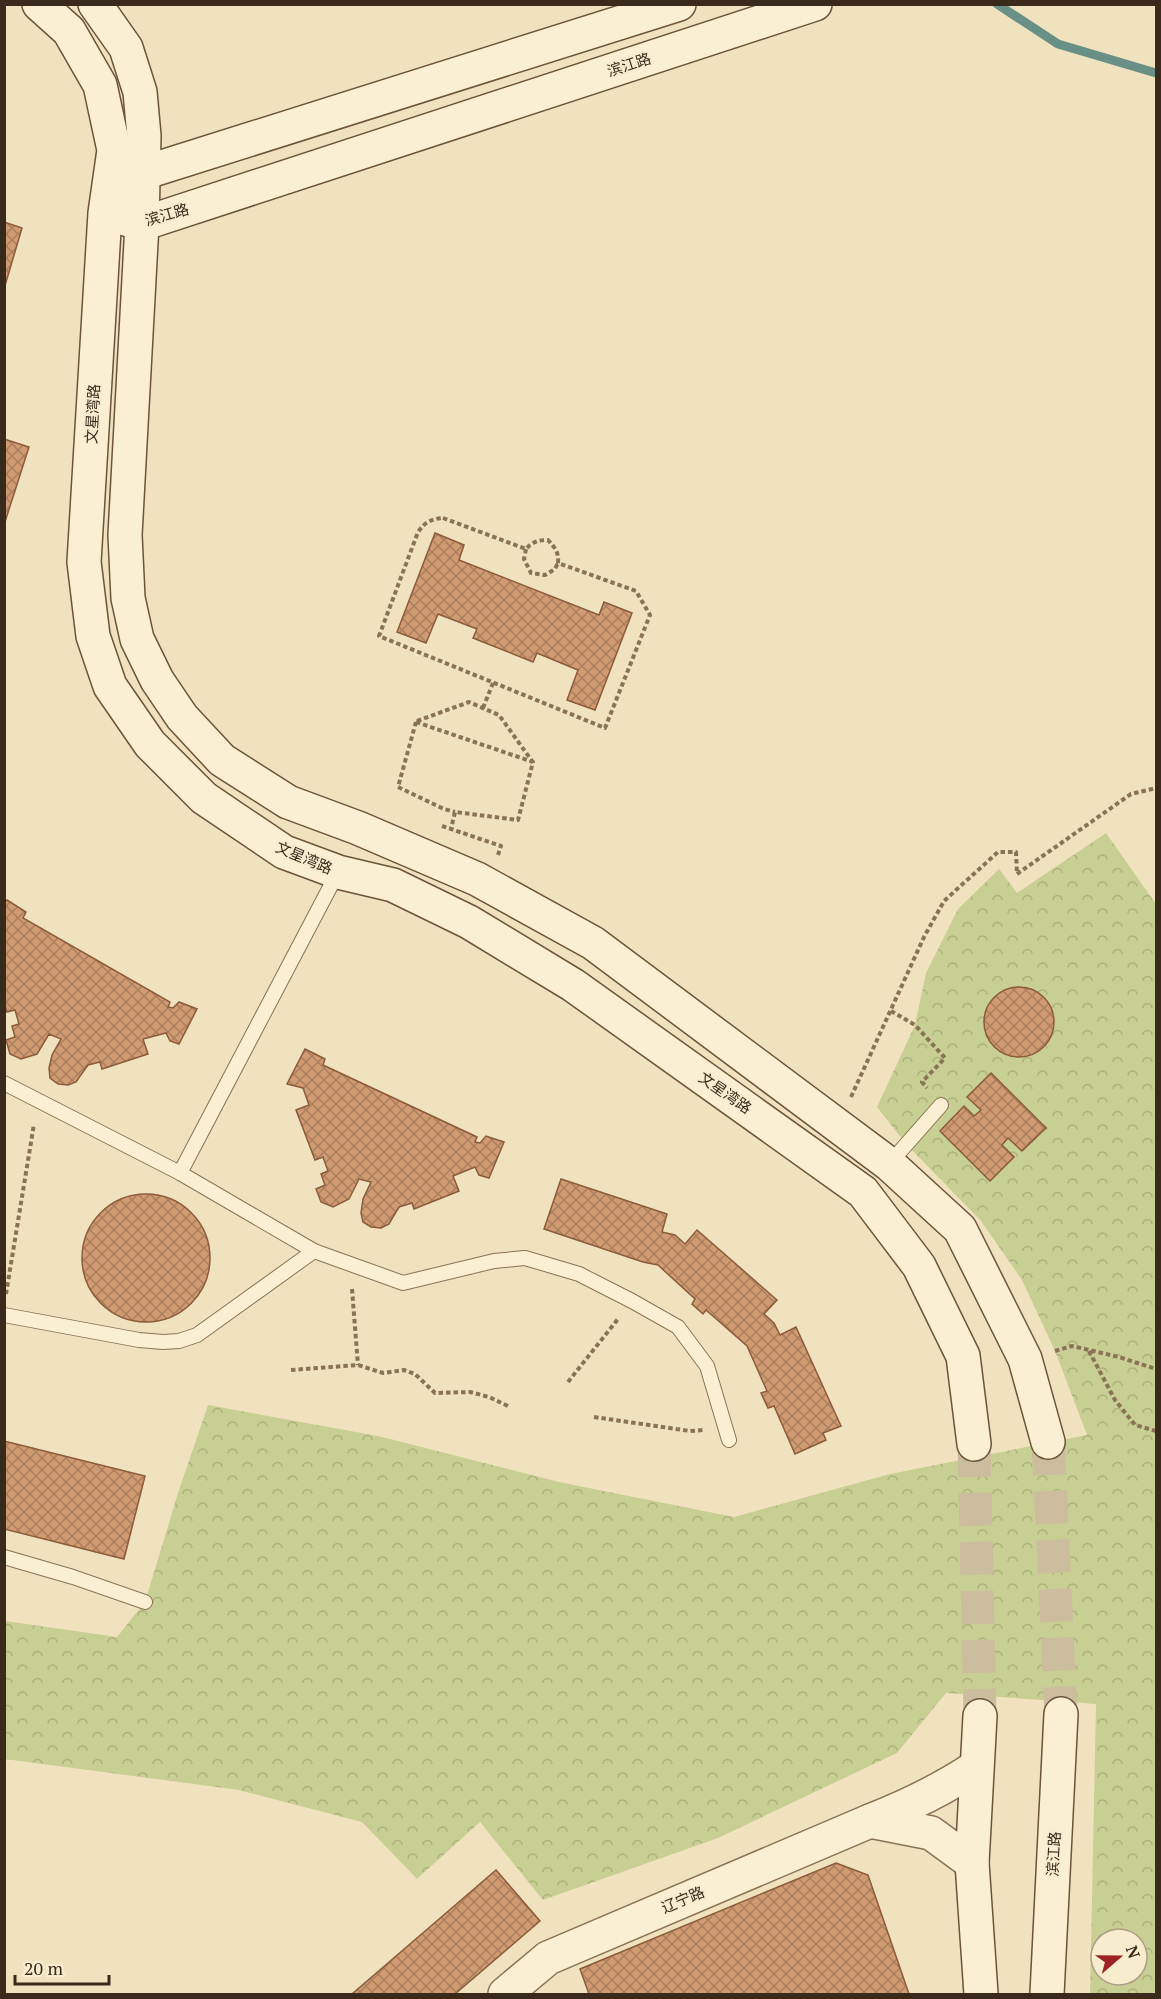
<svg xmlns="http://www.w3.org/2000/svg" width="1161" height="1999" font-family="'PT Serif','Noto Sans SC',serif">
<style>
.forest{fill:url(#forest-crowns);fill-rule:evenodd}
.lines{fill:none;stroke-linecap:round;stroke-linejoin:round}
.stream{stroke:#699087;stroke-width:9}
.building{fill:url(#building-cross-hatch);stroke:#8b5b3a;stroke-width:1.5}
.secondary-tunnel{stroke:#ccbd9e;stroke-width:33;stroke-dasharray:33 16;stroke-linecap:butt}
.service-casing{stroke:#8a7256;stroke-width:16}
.tertiary-casing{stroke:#8a7256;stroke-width:36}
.secondary-casing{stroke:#6c5339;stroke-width:36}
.path{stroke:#8a7256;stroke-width:4;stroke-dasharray:4.5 3;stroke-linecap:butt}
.service{stroke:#fbefd3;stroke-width:14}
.tertiary{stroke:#fbefd3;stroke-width:33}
.secondary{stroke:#fbefd3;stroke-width:33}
.labels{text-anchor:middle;stroke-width:4.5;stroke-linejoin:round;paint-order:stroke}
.street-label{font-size:15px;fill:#392a1c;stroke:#f8eccf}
</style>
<defs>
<pattern id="forest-crowns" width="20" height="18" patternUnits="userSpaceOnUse" patternTransform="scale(1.5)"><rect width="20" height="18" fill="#c8cf92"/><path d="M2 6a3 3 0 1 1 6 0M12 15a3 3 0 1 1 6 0" fill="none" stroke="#adb27d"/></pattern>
<pattern id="building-cross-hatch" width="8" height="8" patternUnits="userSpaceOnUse" patternTransform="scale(1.5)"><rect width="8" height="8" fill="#d19b72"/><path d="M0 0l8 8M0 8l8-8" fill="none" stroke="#ab7f5d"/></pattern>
</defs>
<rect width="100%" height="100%" fill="#f1e2bf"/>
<path class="forest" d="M1106 833 1156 904V1991L1152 1994H1090L1096 1704 946 1693 897 1753 718 1838 543 1900 480 1822 417 1879 362 1822 239 1790 5 1759V1621L117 1637 145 1602 178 1493 208 1405 378 1436 559 1482 734 1517 890 1474 1087 1435 1055 1351 1022 1280 981 1221 906 1144 877 1107 915 1025 926 973 958 909 999 869 1017 893ZM1101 1939H1137V1975H1101Z"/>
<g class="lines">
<path class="stream" d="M997 4 1058 44 1156 73"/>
</g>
<g class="building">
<path d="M4 222 22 228 4 289Z"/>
<path d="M4 439 29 447 4 525Z"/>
<path d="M435 533 464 545 459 560 599 615 604 602 632 613 595 710 567 700 578 670 537 653 533 662 473 638 477 629 438 614 426 643 397 632Z"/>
<path d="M7 900 26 912 23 918 170 1002 168 1007 173 1008 179 1002 197 1009 179 1044 170 1041 166 1033 143 1039 148 1054 102 1069 100 1062 88 1065 76 1082 68 1085 58 1084 50 1078 49 1068 52 1055 61 1039 49 1034 37 1054 21 1059 10 1054 6 1040 15 1037 12 1026 19 1024 15 1010 7 1012 4 1002V903Z"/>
<circle cx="1019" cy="1022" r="35"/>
<path d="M305 1049 325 1059 323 1065 477 1137 475 1142 480 1143 486 1136 504 1142 489 1178 479 1175 475 1167 453 1176 459 1191 414 1209 412 1203 399 1207 389 1224 381 1228 371 1227 363 1222 361 1213 363 1199 371 1182 359 1179 349 1199 333 1207 321 1202 316 1189 325 1185 321 1174 328 1171 323 1157 315 1160 296 1110 309 1105 303 1088 287 1084Z"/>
<path d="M991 1073 1046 1128 1022 1151 1008 1138 1002 1145 1014 1157 990 1181 940 1131 964 1106 974 1116 981 1110 967 1097Z"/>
<path d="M561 1179 667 1214 662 1232 675 1235 685 1244 697 1230 777 1300 764 1314 774 1323 780 1335 796 1327 841 1426 823 1433 826 1440 795 1454 774 1406 768 1408 761 1393 767 1391 747 1346 706 1310 703 1314 692 1304 695 1299 658 1265 643 1262 544 1229Z"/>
<circle cx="146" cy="1258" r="64"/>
<path d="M4 1441 145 1476 124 1559 4 1529Z"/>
<path d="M836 1863 868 1875 909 1994H589L580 1969Z"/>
<path d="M496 1870 540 1921 455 1994H352Z"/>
</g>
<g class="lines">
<g class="secondary-tunnel">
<path d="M1048 1442 1061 1714"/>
<path d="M974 1444 980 1716"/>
</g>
<g class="service-casing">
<g id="service">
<path d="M4 1083 180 1173 314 1251 197 1335 179 1341 163 1342 139 1340 4 1315"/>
<path d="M889 1164 941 1105"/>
<path d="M180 1173 338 872"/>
<path d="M314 1251 403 1283 494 1261 525 1258 579 1274 632 1301 678 1327 707 1366 729 1440"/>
<path d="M4 1557 73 1577 145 1602"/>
</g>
</g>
<g class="tertiary-casing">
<g id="tertiary">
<path d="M972 1863 931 1833 870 1821C908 1806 942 1790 976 1767"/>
<path d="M505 1994 548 1958 870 1821"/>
</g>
</g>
<g class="secondary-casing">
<g id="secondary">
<path d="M39 4 69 31 100 85 114 150 105 213 84 562 93 636 110 686 150 744 204 798 284 852 338 872 393 885 469 922 573 985 863 1192 919 1266 963 1356 974 1444"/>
<path d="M95 4 126 48 140 92 144 136 142 224 125 535 128 598 137 639 157 680 182 717 222 760 288 802 358 828 477 879 593 943 889 1164 960 1229 1025 1359 1048 1442"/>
<path d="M128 188 143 173 679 4"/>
<path d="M122 218 142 224 815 4"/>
<path d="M980 1716 972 1863 981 1994"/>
<path d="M1047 1994 1061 1714"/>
</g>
</g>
<g class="path">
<path d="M443 518 526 549C532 542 538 540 548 540 555 548 559 552 558 563L636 591 650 615 605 728 379 636 418 532C425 522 431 519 443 518Z"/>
<path d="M526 549 524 559 531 573 545 575 555 569 558 563"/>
<path d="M483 708 493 683"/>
<path d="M417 721 469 702 499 715 532 761"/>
<path d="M416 722 533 762 518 820 455 812 451 829"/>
<path d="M416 722 398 787 444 809 455 812"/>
<path d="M442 826 501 846 498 855"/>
<path d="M891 1011 915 1025 945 1058 922 1082 927 1088"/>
<path d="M851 1097 924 937 944 901 998 852H1016L1017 874 1131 794 1156 788"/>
<path d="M352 1289 358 1365"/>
<path d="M6 1294 34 1124"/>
<path d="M1055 1351 1072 1346 1119 1357 1156 1369"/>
<path d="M1089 1351 1115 1400 1135 1425 1156 1431"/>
<path d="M291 1370 358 1365 383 1373 404 1370 415 1374 435 1393 470 1392 489 1397 510 1407"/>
<path d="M568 1382 618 1319"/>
<path d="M594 1417 690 1431 704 1430"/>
</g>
<use href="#service" class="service"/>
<use href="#tertiary" class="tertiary"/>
<use href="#secondary" class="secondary"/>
</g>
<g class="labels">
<g class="street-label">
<text transform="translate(629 65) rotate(-18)" y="5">滨江路</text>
<text transform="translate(167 215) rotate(-16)" y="5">滨江路</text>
<text transform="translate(93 414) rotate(-87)" y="5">文星湾路</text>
<text transform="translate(304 858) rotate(23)" y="5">文星湾路</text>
<text transform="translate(725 1093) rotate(35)" y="5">文星湾路</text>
<text transform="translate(1054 1854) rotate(-87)" y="5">滨江路</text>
<text transform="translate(683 1900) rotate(-23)" y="5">辽宁路</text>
</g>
</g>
<rect width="1161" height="1999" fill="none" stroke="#392a1c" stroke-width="12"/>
<g transform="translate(1119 1957) rotate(70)"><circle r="28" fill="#f8eccf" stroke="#ac9e87" stroke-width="1.5"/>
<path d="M0-4.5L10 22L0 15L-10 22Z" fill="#9d2222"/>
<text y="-9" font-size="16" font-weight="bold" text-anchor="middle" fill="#392a1c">N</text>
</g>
<path d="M15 1975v9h94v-9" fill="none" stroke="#392a1c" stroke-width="3"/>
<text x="24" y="1975" font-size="18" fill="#392a1c" stroke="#f8eccf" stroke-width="4.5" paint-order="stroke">20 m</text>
</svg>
